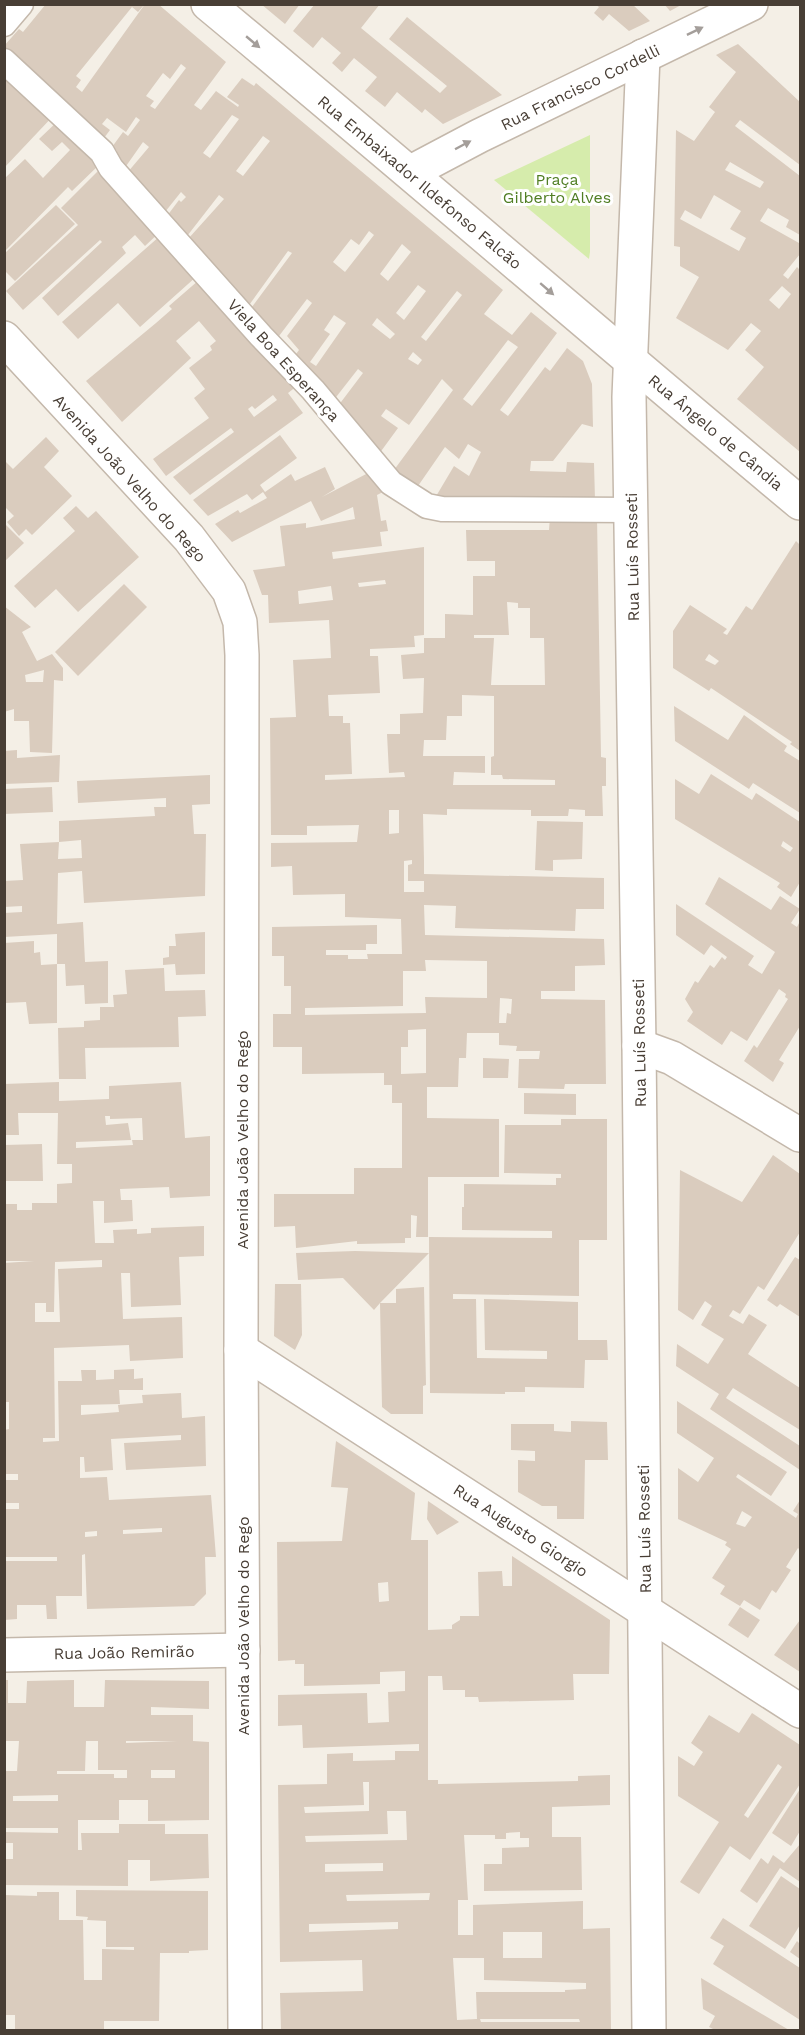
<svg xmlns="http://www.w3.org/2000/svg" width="805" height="2035" font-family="'Work Sans',sans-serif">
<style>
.green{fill:#d6ecac}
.building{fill:#daccbe;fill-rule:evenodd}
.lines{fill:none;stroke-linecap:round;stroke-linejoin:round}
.service-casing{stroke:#c4b8ab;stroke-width:27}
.minor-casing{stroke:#c4b8ab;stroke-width:36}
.service{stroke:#fff;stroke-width:24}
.minor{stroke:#fff;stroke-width:33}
.oneway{fill:#a49e9a}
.labels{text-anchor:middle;stroke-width:6;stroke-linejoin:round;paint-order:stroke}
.street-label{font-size:16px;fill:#483e35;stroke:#fff}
.park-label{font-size:16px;fill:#507e24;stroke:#fff}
</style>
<rect width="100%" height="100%" fill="#f4efe6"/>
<path class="green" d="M590 135V252L589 259 494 180Z"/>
<g class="building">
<path d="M46 4 144 5 138 12 132 7 76 76 81 80 76 87 82 92 145 4H158L226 62 194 105 201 110 216 91 238 107 239 105 227 97 242 78 254 86 256 83 503 290 484 314 512 335 531 312 557 333 500 410 508 416 545 367 550 371 567 348 583 361 592 384 593 427 582 424 553 461H531L530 471 566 472 567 462 594 463 595 500 435 498 454 466 469 476 481 452 468 444 459 459 445 447 418 486 394 470 453 390 442 379 409 425 386 409 381 416 398 428 379 454 338 406 363 373 358 369 333 401 293 358 299 350 287 336 312 303 307 299 276 340 249 311 292 253 288 251 247 308 227 286 230 282 205 262 209 258 188 239 224 199 219 195 184 240 164 220 179 200 181 202 186 197 181 192 161 217 145 200 151 193 127 173 149 147 143 142 124 169 111 158 117 151 112 147 123 132 128 136 140 120 136 117 126 132 107 118 102 124 110 130 101 142 4 54V46L19 29 23 32ZM181 64 186 68 155 109 150 106 154 101 146 96 163 73 170 79ZM232 115 239 119 210 158 203 153ZM263 136 270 141 243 176 236 171ZM369 231 374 235 345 272 333 262 351 239 359 245ZM402 244 411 252 388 281 380 274ZM418 285 426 291 404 320 396 313ZM457 291 462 295 426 341 421 337ZM334 315 346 323 316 366 310 362 330 334 324 330ZM377 318 395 334 390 339 372 325ZM508 340 518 347 472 406 463 399ZM413 352 422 360 418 365 408 359Z"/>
<path d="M261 4H300L285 24Z"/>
<path d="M315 4H380L361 28 440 93 447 86 389 39 407 17 502 95 443 124 425 109 422 113 397 92 385 107 365 91 377 77 354 58 342 72 332 63 341 53 322 37 313 48 293 31Z"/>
<path d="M595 4H632L650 21 629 31 609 14 603 21 594 13 599 7Z"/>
<path d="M664 4H683L670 11Z"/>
<path d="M738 44 800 102V165L740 120 735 126 800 176V235L786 227 789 220 768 208 760 221 799 243 800 240V254L783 275 788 279 797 267 800 270V452L737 399 764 367 745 350 761 331 751 323 728 350 676 318 699 277 680 266V247L674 246 676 130 694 141 715 112 709 107 736 72 716 55ZM730 162 764 182 760 188 725 170ZM714 195 741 211 730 229 746 238 739 251 680 219 685 210 701 219ZM782 286 791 294 779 309 769 300Z"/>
<path d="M4 71 55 114 4 168Z"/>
<path d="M60 119 99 165 72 191 68 187 6 250 4 179 25 159 43 178 70 150 62 142 52 151 39 139Z"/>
<path d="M101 168 162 230 145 246 135 235 122 247 126 253 58 316 42 298 102 242 100 240 23 310 6 291 78 225 61 208Z"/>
<path d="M56 205 75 224 15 281 4 270V254Z"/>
<path d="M160 236 197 276 140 327 118 303 78 339 62 322Z"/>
<path d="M199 280 297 386 288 393 303 413 190 495 173 477 234 432 231 428 166 476 153 459 209 418 194 398 205 389 189 368 212 350 210 346 216 341 199 321 176 341 191 358 122 422 86 381 156 323 172 309 169 306ZM273 395 277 400 254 417 248 409 252 406 255 409Z"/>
<path d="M280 435 297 458 260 485 265 492 291 474 295 481 325 467 335 489 322 497 370 472 383 492 377 495 381 521 386 520 388 531 380 532 382 546 332 552 333 559 424 547V635L414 636 415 647 370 649V656H378L380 693 328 695 329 716H343V723H350L352 774 325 775V780L405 777 404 772 389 773 387 734H400V714L423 713 424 678 403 679 401 655 424 653V638H445V614L473 615V576H495V561H467L466 530H549L550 517H597L601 757 606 758V786H602L603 816H585V810L569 809 568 816H531V810L447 809V815L423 814 424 861V874L604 878V909H576L575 931 455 928 456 906 424 905 425 935 604 939 605 965 575 966V991H541V999L605 1000 606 1084H565L564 1089 518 1088 519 1059H539L540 1051H516L517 1046 499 1045V1033H467L466 1058H459L458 1087H427V1118L499 1119V1177H428V1237H416L417 1216 411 1215V1238H405V1243L357 1244V1241L296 1248 295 1226 274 1227V1194H354V1168H402V1103H392V1085H384V1073L302 1074V1047H273V1014H291V986H284V956H272V927L377 925V944H366V950H326V955H348V959H368L367 954H402L401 919 345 917V894L293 895 292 866 271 867V843L357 842 359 825 307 826V835H271L270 718 296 717 293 660 331 658 329 620 269 623 268 595H262L253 570 285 566 280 526 306 523V528L355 519 353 507 321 521 311 501 232 542 215 524 238 510 240 513 267 498 263 492 252 500 247 494 208 516 193 500ZM385 580 386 584 359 587 358 583ZM331 586 333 600 299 604 298 591ZM507 602 518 603V608H530V638H544L545 685H491L494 638H474V635H509ZM462 695 494 696V756L491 757V775H502L503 779 555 780V785H453L454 772 485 773V756H423L424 740H446L447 716H462ZM389 810H399V833L389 834ZM412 860V864L408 865V881H424V892H404V861ZM425 960 487 961V998L425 997 426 1013 305 1015V1008L403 1006V971H426ZM500 998 512 999 511 1014 507 1013 506 1023H499ZM426 1029V1073L401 1074V1047H408V1030Z"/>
<path d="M46 437 59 451 44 467 72 496 32 535 26 529 19 536 7 522 14 516 4 506V460L13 469Z"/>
<path d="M76 506 88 518 96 511 139 557 78 612 56 589 35 608 14 586 75 531 63 518Z"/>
<path d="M4 523 24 543 4 562Z"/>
<path d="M796 541 800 545V751L790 744 792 742 711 688 709 691 673 668V631L690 605 727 629 723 633 727 635 746 606 752 610ZM709 654 719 661 715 665 705 660Z"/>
<path d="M124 584 147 607 78 676 55 652Z"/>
<path d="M4 606 31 627 22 632 37 661 52 654 63 668V681L54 680 52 753 30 752 29 721H14V709L4 712ZM44 670 43 682H26L25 675Z"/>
<path d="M674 706 728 740 744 715 787 746 784 751 800 761V813L753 783 749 789 675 741Z"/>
<path d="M17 750V758L60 755 59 782 4 784V751Z"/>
<path d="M711 774 752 800 756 793 800 822V882L791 897 777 887 780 883 675 819V779L699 794ZM783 841 793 848 790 852 781 846Z"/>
<path d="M210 775V804L192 805 194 834H206L205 896 84 903 82 871 58 873 57 924 83 922 85 962 108 961V1003L85 1004 84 985 66 986 65 964H57V1023L29 1024 26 1002 5 1003 4 943 34 941V953L40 952 41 965 57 964V934L4 937V913L22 912V906L4 907V881L23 880 20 844 59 842 58 859 82 858 81 840 59 842V821L155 816 154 807H166V798L78 803 77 781Z"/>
<path d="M52 787 53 812 4 814V789Z"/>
<path d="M537 821 583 822 582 859 553 860V871L535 870Z"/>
<path d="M719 877 771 910 780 896 800 909 791 923 797 927 800 921V1026L779 1060 784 1063 773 1082 744 1061 754 1045 757 1048 788 999 785 997 786 994 779 989 747 1041 731 1031 722 1045 687 1021 693 1012 685 999 695 981 698 983 710 965 714 968 722 957 725 960 727 957 711 945 704 955 676 935V904L754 956 748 965 762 974 775 952 705 904Z"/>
<path d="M205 932V974L176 975 175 964 163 965V958L169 957V946H176L175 934Z"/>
<path d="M164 968 165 991 205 990 206 1016 178 1017 179 1047 85 1048 86 1079H59L58 1028 84 1027V1021L100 1020V1007H114L113 995 127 994 125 970Z"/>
<path d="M483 1058 509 1059 508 1078H483Z"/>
<path d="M59 1082V1101L109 1099V1086L181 1082 185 1138 210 1136V1196L170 1198 169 1187 120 1189 121 1200H132L133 1221 104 1223V1201H93L95 1243H114L113 1230 137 1229V1234L151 1233V1228L204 1226V1256L179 1257 181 1305 131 1307 130 1273H121L123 1319 182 1317 183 1358 130 1361 129 1345 54 1348 55 1438H43V1442L59 1441 58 1381H82L81 1370H96V1380L114 1379V1370L134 1369V1379L143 1378V1390H119L120 1404 81 1405V1415L119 1412 118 1405 143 1403 142 1395 181 1393 182 1418 205 1416 206 1466 126 1470 124 1443 181 1440V1435L111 1439 113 1470 85 1472 84 1457H80V1478L107 1477 109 1500 211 1495 216 1557H205L206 1594 194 1606 87 1609 85 1554 82 1555V1596H56L57 1619H47L46 1605H17V1619L4 1620V1561H57V1557H4V1509H19V1503H5V1480H18V1474H4V1430L9 1429V1402H4V1263L34 1261H4V1204H17V1210H32V1203H57V1184L72 1183V1164H57L58 1113H18L19 1135H4V1084ZM105 1116H110V1119L142 1118 143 1140H132L133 1145 76 1148V1142L131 1140 128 1123 106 1125ZM102 1260V1267L58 1269 60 1322H35V1303H46V1312H54L55 1262ZM162 1528V1532L123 1534V1530ZM97 1531V1536L85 1537V1532Z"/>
<path d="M524 1093 576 1094V1115L524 1114Z"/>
<path d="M561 1119H607V1240H579V1296L453 1294V1299H476L477 1358 547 1359V1351L485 1350 484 1299 578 1302V1340H607L608 1360H585L584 1388 525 1387V1392H505V1394L430 1393 429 1237 552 1238V1231L462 1230V1207H464V1184L556 1185V1178H561V1174L504 1173 505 1125H561Z"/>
<path d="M42 1144 43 1181H4V1145Z"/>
<path d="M773 1155 800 1174V1232L764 1290 758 1286 740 1314 733 1310 729 1316 743 1324 749 1314 767 1325 748 1354 800 1388V1430L733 1388 726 1398 800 1446V1470L710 1409 719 1394 676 1366 677 1344 708 1364 724 1339 701 1325 712 1306 705 1301 693 1320 678 1310 680 1170 742 1202Z"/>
<path d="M355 1251 429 1253 380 1303H396V1289L424 1287 426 1385 423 1386V1414H391L382 1407 380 1303 374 1310 343 1278 298 1280 296 1253Z"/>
<path d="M795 1257 800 1260V1317L780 1304 777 1307 767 1300Z"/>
<path d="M275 1284H301L302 1335 295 1350 274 1336Z"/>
<path d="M677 1401 787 1472 771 1496 738 1474 736 1477 796 1518 798 1514 793 1511 800 1500V1550L798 1548 786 1567 791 1570 776 1593 772 1590 760 1610 744 1600 740 1606 720 1594 725 1586 712 1578 731 1549 725 1545 727 1542 678 1519V1468L698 1482 714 1458 677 1433ZM742 1511 752 1517 745 1527 736 1524Z"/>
<path d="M571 1421 607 1422 608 1460H585L584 1519H557V1506H542L518 1492V1460L535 1461V1451L511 1450V1424H554V1431L571 1432Z"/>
<path d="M336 1441 415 1493 411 1540H428V1630L452 1629V1625L460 1620V1616H479L478 1572 502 1571 503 1586H512V1556L610 1620 609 1674H573L574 1700 479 1702 478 1697H465V1690H443L442 1676H428V1780H438V1784L578 1781V1776L610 1775V1805L552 1807V1837H581L582 1890 484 1891V1864H502V1848L529 1847V1838H520V1832L506 1833V1839H495V1835H464L468 1900H458V1935H473V1905L583 1901V1929L610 1928 611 2030H281L280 1993 363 1991 362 1960 280 1962 278 1785 327 1784V1754L353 1753V1761L395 1760V1751H419V1744L303 1748 302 1725 278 1726V1695L367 1693 368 1723 389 1722 388 1692 405 1691V1671L380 1672V1684L304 1686V1664H295V1660L278 1661 277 1542 342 1541 348 1488 331 1487ZM388 1582 389 1601 379 1602 378 1583ZM363 1782H369V1811L305 1813 304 1807 364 1805ZM387 1811H406L407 1840 306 1842 305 1836 388 1834ZM383 1863V1871L325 1872V1864ZM430 1893 429 1900 347 1901 346 1895ZM398 1922V1929L309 1932V1924ZM503 1932H542V1958H503ZM453 1958H484V1980L586 1983V1989L565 1990V1992H476L477 2019 457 2020ZM480 2019H579L580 2022H481Z"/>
<path d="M428 1501 459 1522 437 1535 427 1519Z"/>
<path d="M740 1607 760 1620 748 1638 728 1625Z"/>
<path d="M800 1620V1672L774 1655Z"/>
<path d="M4 1680H8V1703H26L27 1681 74 1680V1707H104L105 1680 209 1681V1709L151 1707V1715H193V1741L209 1742V1820L148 1821V1800H119V1820H78V1850H82L81 1833H119V1824H165V1834H208L209 1878 150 1881V1860H128V1886L4 1885V1859H13V1843H4V1832L58 1833V1828H4V1771H17L19 1741H4ZM86 1741H98V1770H127V1778H114V1774H57V1771H85ZM126 1741H177L126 1743ZM151 1770H175V1778H151ZM58 1795V1801H13V1796Z"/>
<path d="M752 1713 800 1745V1784L750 1860 730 1846 699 1894 680 1882 719 1822 678 1796V1756L694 1766 703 1752 691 1743 709 1715 739 1733ZM778 1764 782 1767 748 1818 744 1815Z"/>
<path d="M800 1789V1831L791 1846 772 1833Z"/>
<path d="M800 1844V1882L780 1868 757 1903 740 1891 761 1858 768 1864 773 1855 784 1863Z"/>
<path d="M781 1876 800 1889V1925L785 1949 749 1926Z"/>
<path d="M76 1890 208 1891V1950L189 1951V1953H160L159 2021H104V2030H15V2015H4V1895L37 1896V1892H59V1920H83L84 1980H102V1949L134 1950V1947H106V1921L87 1920 88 1917 76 1916Z"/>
<path d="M723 1918 800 1968V2020L713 1964 724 1946 710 1938Z"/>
<path d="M797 1941 800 1944V1959L790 1952Z"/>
<path d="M701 1978 789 2030H715L709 2027 715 2016 703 2009Z"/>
</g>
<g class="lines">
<g class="service-casing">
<g id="service">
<path d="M4 24 21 4"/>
<path d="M4 61 102 152 111 168 261 336 313 390 391 483 427 506 442 509 631 510"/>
</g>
</g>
<g class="minor-casing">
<g id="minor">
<path d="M208 4C407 169 602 338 800 503"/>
<path d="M643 56 629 397 639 1046 649 2030"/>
<path d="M411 172 479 136 751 4"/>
<path d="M4 338 189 538 229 591 240 622 242 655 241 1350 245 2030"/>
<path d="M639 1046 672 1058 800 1135"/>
<path d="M241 1350 800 1711"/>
<path d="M4 1655 243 1650"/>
</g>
</g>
<use href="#service" class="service"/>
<use href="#minor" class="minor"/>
</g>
<defs><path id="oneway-solid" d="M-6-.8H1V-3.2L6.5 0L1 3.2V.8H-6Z" transform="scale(1.5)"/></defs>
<g class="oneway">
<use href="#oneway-solid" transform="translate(695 31) rotate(-26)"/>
<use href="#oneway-solid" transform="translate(253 42) rotate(40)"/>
<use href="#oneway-solid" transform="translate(463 145) rotate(-28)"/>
<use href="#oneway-solid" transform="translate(547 289) rotate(41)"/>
</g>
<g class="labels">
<g class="street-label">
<text transform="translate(580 87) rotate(-26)" y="6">Rua Francisco Cordelli</text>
<text transform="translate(420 182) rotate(40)" y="6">Rua Embaixador Ildefonso Falcão</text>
<text transform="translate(284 360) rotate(48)" y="6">Viela Boa Esperança</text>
<text transform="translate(716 432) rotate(40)" y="6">Rua Ângelo de Cândia</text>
<text transform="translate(130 478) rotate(48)" y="6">Avenida João Velho do Rego</text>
<text transform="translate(632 557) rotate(-91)" y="6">Rua Luís Rosseti</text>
<text transform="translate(639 1043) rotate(-91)" y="6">Rua Luís Rosseti</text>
<text transform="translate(242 1140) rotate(-90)" y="6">Avenida João Velho do Rego</text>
<text transform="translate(644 1529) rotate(-91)" y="6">Rua Luís Rosseti</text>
<text transform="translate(521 1530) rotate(33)" y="6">Rua Augusto Giorgio</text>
<text transform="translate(243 1626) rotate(-90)" y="6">Avenida João Velho do Rego</text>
<text transform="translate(124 1652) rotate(-1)" y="6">Rua João Remirão</text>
</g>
<g class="park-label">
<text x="557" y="185">Praça<tspan x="557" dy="18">Gilberto Alves</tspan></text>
</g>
</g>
<rect width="805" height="2035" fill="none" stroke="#483e35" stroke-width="12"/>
</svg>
